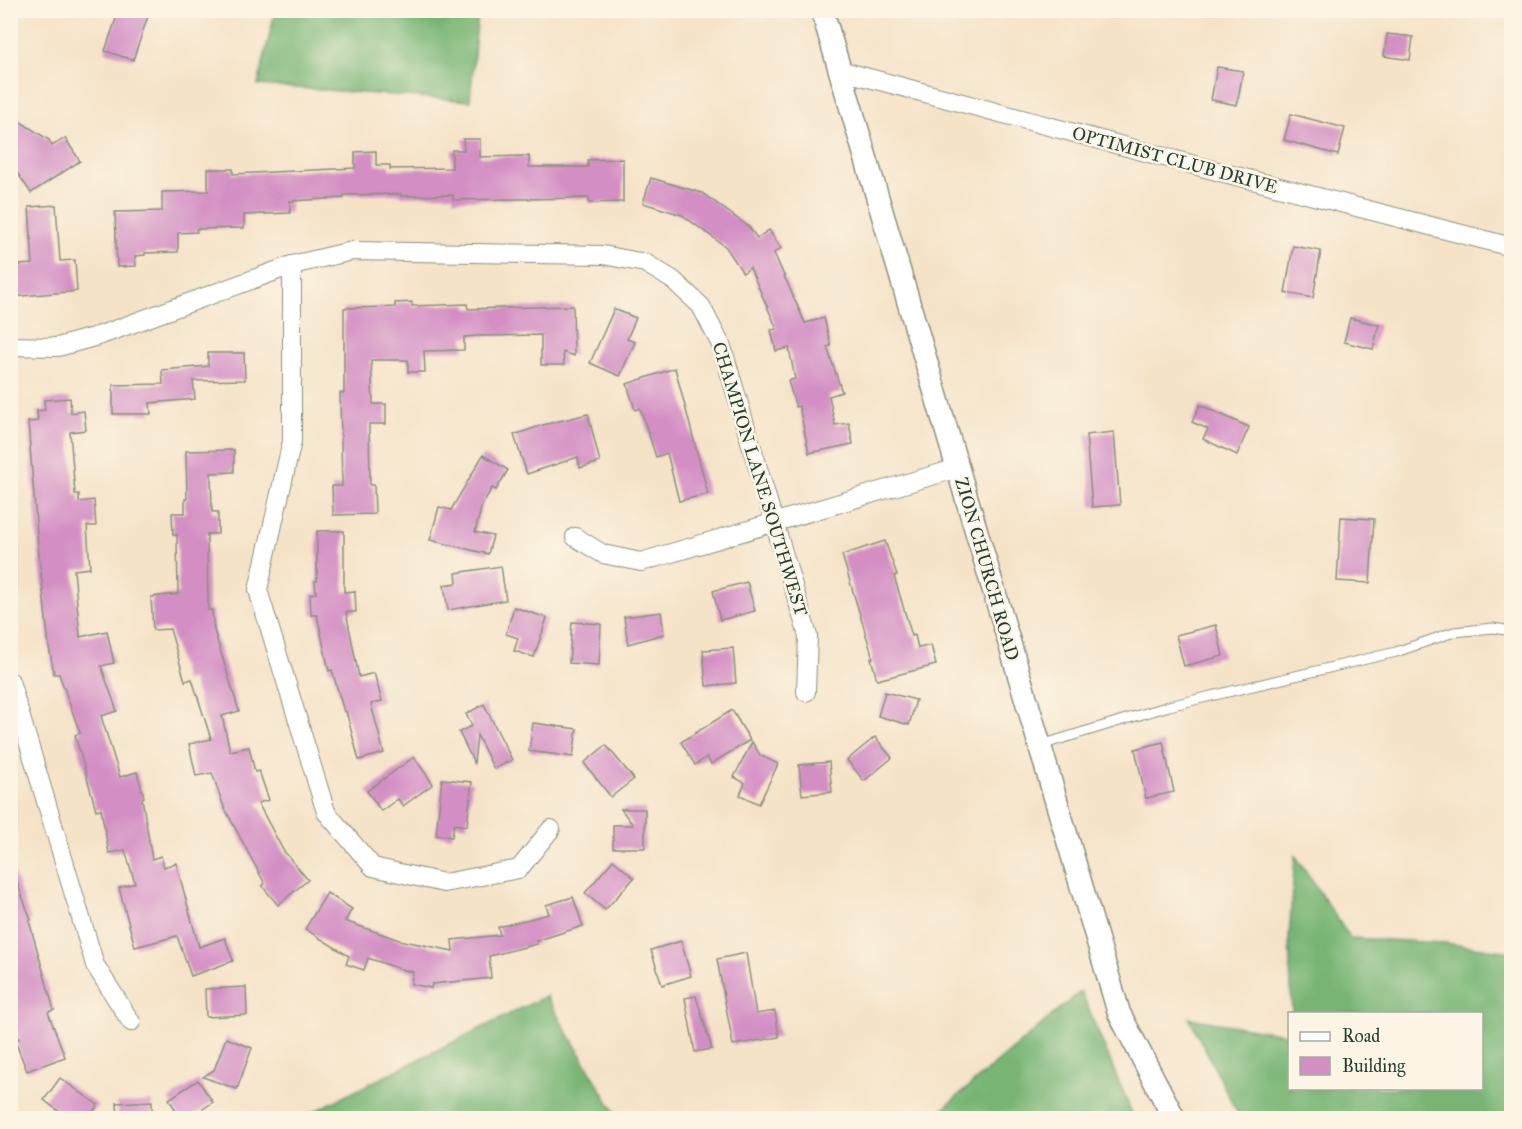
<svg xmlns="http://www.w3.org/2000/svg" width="1522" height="1129" font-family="'IM FELL Great Primer',serif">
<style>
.forest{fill:#78b574;stroke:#4c7954;stroke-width:1.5}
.building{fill:#d38ec4}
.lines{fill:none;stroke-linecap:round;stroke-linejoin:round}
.service-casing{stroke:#8a907e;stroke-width:11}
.minor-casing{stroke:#8a907e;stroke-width:20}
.tertiary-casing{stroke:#8a907e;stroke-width:25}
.service{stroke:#fff;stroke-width:9}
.minor{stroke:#fff;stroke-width:18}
.tertiary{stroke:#fff;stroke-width:22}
.labels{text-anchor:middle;stroke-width:5;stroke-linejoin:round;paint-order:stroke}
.street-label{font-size:18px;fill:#1f3d34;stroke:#fcf5e5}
</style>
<rect width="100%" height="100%" fill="#fcf5e5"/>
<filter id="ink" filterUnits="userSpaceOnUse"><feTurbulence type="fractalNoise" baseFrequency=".0167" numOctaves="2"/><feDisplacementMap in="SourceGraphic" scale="12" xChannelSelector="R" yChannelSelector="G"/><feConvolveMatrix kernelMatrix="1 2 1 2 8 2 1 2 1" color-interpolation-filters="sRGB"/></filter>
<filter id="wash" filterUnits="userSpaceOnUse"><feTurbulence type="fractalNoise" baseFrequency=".008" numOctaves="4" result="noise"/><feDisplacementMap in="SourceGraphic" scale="24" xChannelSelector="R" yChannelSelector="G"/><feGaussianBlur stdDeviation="1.35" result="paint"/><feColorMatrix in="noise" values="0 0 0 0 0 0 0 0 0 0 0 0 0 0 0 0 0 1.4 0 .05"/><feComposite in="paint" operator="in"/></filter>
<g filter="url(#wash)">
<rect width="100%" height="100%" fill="#f5e3c8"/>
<g class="forest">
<path d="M275 11H478L470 101 258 85Z"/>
<path d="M1295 855 1350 938 1444 943 1511 952V1118H1240L1189 1018 1289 1035 1290 1088H1482V1014L1292 1013 1289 938Z"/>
<path d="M1081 991 1134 1118H932Z"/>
<path d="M546 996 618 1118H301Z"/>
</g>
<g id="blocks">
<g class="building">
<path d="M119 10H150L133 60 105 51Z"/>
<path d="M1387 34 1413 37 1410 60 1384 56Z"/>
<path d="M1217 67 1243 71 1237 105 1211 100Z"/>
<path d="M1291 114 1345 128 1338 155 1284 140Z"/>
<path d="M10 115 49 140 52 146 65 138 80 161 31 193 10 162Z"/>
<path d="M463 139H480V157L529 156V167H588V160L623 159V202L589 203V198L453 200V195L401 196V194L344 195V198L290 201V213L244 215V228L196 229 197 232 178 233V252L145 253V255L135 256 136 266 117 267 115 212 162 211V192L208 191V169H233V174L355 168V152L376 151V165H390V169L452 168V150H464Z"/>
<path d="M651 178 702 193 749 227 757 238 769 230 781 248 774 253 805 323 824 318 831 346 827 347 842 392 829 396 835 425 849 423 853 444 809 453 799 406 796 407 788 381 795 379 789 348 776 351 771 330 777 329 750 268 743 273 726 247 682 215 643 203Z"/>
<path d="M56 205 60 261 75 260 77 291 11 297 10 277H19L18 265 33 264 29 207Z"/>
<path d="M1293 246 1321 251 1313 298 1285 293Z"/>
<path d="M412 302V306L467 304 468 309 573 306 574 356 563 352 564 365H541V335L477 336 464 337V350L424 351 425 372H408V360H371L373 404H386V424H369L370 485H374L375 514 333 515 332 486H342L340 393H344V308L395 307V303Z"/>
<path d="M614 309 636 318 627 339 635 342 620 376 590 363Z"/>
<path d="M1350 318 1379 325 1373 349 1344 342Z"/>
<path d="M208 353H244L245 380 193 381 195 399 150 403 151 414H113V385L163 384 162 370 208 366Z"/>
<path d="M675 368 708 494 679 501 667 453 656 457 640 408 635 410 627 384Z"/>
<path d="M70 398 71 413 84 411 86 430 70 432 75 494H79V502L94 500 96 526H87L90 568 74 570 80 637 107 631 114 663 101 666 117 711 101 716 120 777 137 772 144 797 142 798 152 859 161 856 164 867 176 863 199 947 225 938 233 961 191 976 177 936 135 947 119 888 135 883 125 850 109 853 101 809 96 810 75 735 80 733 59 674H54L49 647 38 546 28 422 38 421 37 411 45 410 44 400Z"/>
<path d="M1200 405 1249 427 1237 455 1203 439 1208 429 1192 422Z"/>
<path d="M588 414 600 462 580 468 578 457 527 474 514 435 543 425Z"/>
<path d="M1114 432 1120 505 1092 507 1086 435Z"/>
<path d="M234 450V472L211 473 212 512H218V534H207L208 610H212L214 630 239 711 222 716 230 751 249 747 255 772 259 771 269 800 258 803 283 850 308 880 278 905 262 886 265 884 224 807 212 773 196 776 189 744 211 739 192 679 185 681 170 629 153 630 151 597 178 594 177 535H173L172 513H185V499H187L186 451Z"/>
<path d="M483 455 508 470 496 490 492 488 482 505 475 532 493 536 488 554 430 540 439 507 451 510Z"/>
<path d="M1341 517 1374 519 1370 583 1337 581Z"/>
<path d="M317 531H344V592L355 591 356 612H346L359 677 374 673 382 701 371 704 384 753 359 760 346 711 344 712 332 670 329 671 317 615H311L310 594 316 593 315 581H317Z"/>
<path d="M885 541 897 575 894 576 912 636 915 635 918 648 931 645 936 665 877 680 871 658H873L842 555Z"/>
<path d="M501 566 506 600 448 610 444 585 457 583 456 573Z"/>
<path d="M747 582 755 611 720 620 713 591Z"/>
<path d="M514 607 547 618 534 657 514 651 518 638 506 634Z"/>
<path d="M661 612 664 634 628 644 624 617Z"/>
<path d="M572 622 601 624 599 665 569 663Z"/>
<path d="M1216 625 1223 656 1184 666 1176 635Z"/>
<path d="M733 648 736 683 706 686 703 650Z"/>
<path d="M885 692 916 700 909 725 878 716Z"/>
<path d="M484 704 512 760 494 769 477 735 474 763 459 732 472 726 466 714Z"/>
<path d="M732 710 750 740 711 764 707 757 695 765 681 742Z"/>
<path d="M533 723 577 729 573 757 529 751Z"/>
<path d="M875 737 892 758 864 781 847 760Z"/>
<path d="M752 742 760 755 778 764 759 804 740 795 745 783 734 777Z"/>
<path d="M1163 742 1174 792 1146 798 1135 749Z"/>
<path d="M606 745 634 779 611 797 584 763Z"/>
<path d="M414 757 433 784 403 806 398 799 381 811 367 791Z"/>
<path d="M829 762 832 792 802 795 799 765Z"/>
<path d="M442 779 472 782 467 826 454 824 452 837 436 835Z"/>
<path d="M621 809H645V848H613V825H633Z"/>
<path d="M613 860 634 878 605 910 585 893Z"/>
<path d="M12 869 31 920 29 921 54 1010 48 1012 65 1057 27 1071 15 1041 19 1039 10 1011V870Z"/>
<path d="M327 893 352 909 345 921 399 940 453 951 452 940 500 935 498 927 549 914 546 905 573 897 583 926 536 941 537 944 489 956 491 978 432 984 431 988 411 984 413 972 400 969 368 958 364 970 346 964 349 956 305 929Z"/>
<path d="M681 941 691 976 662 985 651 950Z"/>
<path d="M746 953 756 1014 775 1011 779 1037 733 1045 717 959Z"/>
<path d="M246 987 247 1015 206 1017 205 989Z"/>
<path d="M696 996 712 1049 695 1052 685 998Z"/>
<path d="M226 1038 252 1048 237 1089 203 1077 214 1070Z"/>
<path d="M60 1078 98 1105 88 1119H69L44 1100Z"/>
<path d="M198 1080 213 1102 188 1119H181L169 1099Z"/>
<path d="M152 1101V1119H118L117 1103Z"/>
</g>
</g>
</g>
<g filter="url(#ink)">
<use href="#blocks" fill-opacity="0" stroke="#8a907e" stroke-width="1.5"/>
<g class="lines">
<g class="service-casing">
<path id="service" d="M1041 745 1169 706 1396 652 1454 632 1493 628 1512 631"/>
</g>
<g class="minor-casing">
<g id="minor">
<path d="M839 70 1209 169 1512 247"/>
<path d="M292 265V441L258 590 326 812 373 867 444 883 519 869 551 829"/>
<path d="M10 346 58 347 101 335 292 265 352 251 603 255 645 263 673 280 701 306 722 347 808 636 806 692"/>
<path d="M575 537 603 554 641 562 958 468"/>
<path d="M10 681 95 965 131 1022"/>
</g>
</g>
<g class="tertiary-casing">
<path id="tertiary" d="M822 10 1119 1013 1174 1118"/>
</g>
<use href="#service" class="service"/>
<use href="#minor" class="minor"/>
<use href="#tertiary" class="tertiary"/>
</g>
</g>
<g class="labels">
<g class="street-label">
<text transform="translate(1175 160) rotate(15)" y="6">OPTIMIST CLUB DRIVE</text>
<text transform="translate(760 479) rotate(73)" y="6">CHAMPION LANE SOUTHWEST</text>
<text transform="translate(987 569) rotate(74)" y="6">ZION CHURCH ROAD</text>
</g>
</g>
<rect width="1522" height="1129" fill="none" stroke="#fcf5e5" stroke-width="36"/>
<rect x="1288" y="1012" width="195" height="78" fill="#fcf5e5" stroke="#a4ab9e" stroke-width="1.5"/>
<rect x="1300" y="1032" width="30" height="9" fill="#ffffff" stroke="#a4ab9e" stroke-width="1.5"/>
<text x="1342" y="1042" font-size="18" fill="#1f3d34">Road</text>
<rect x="1300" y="1057" width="30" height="18" fill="#d38ec4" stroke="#a4ab9e" stroke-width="1.5"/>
<text x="1342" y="1072" font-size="18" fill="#1f3d34">Building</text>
</svg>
